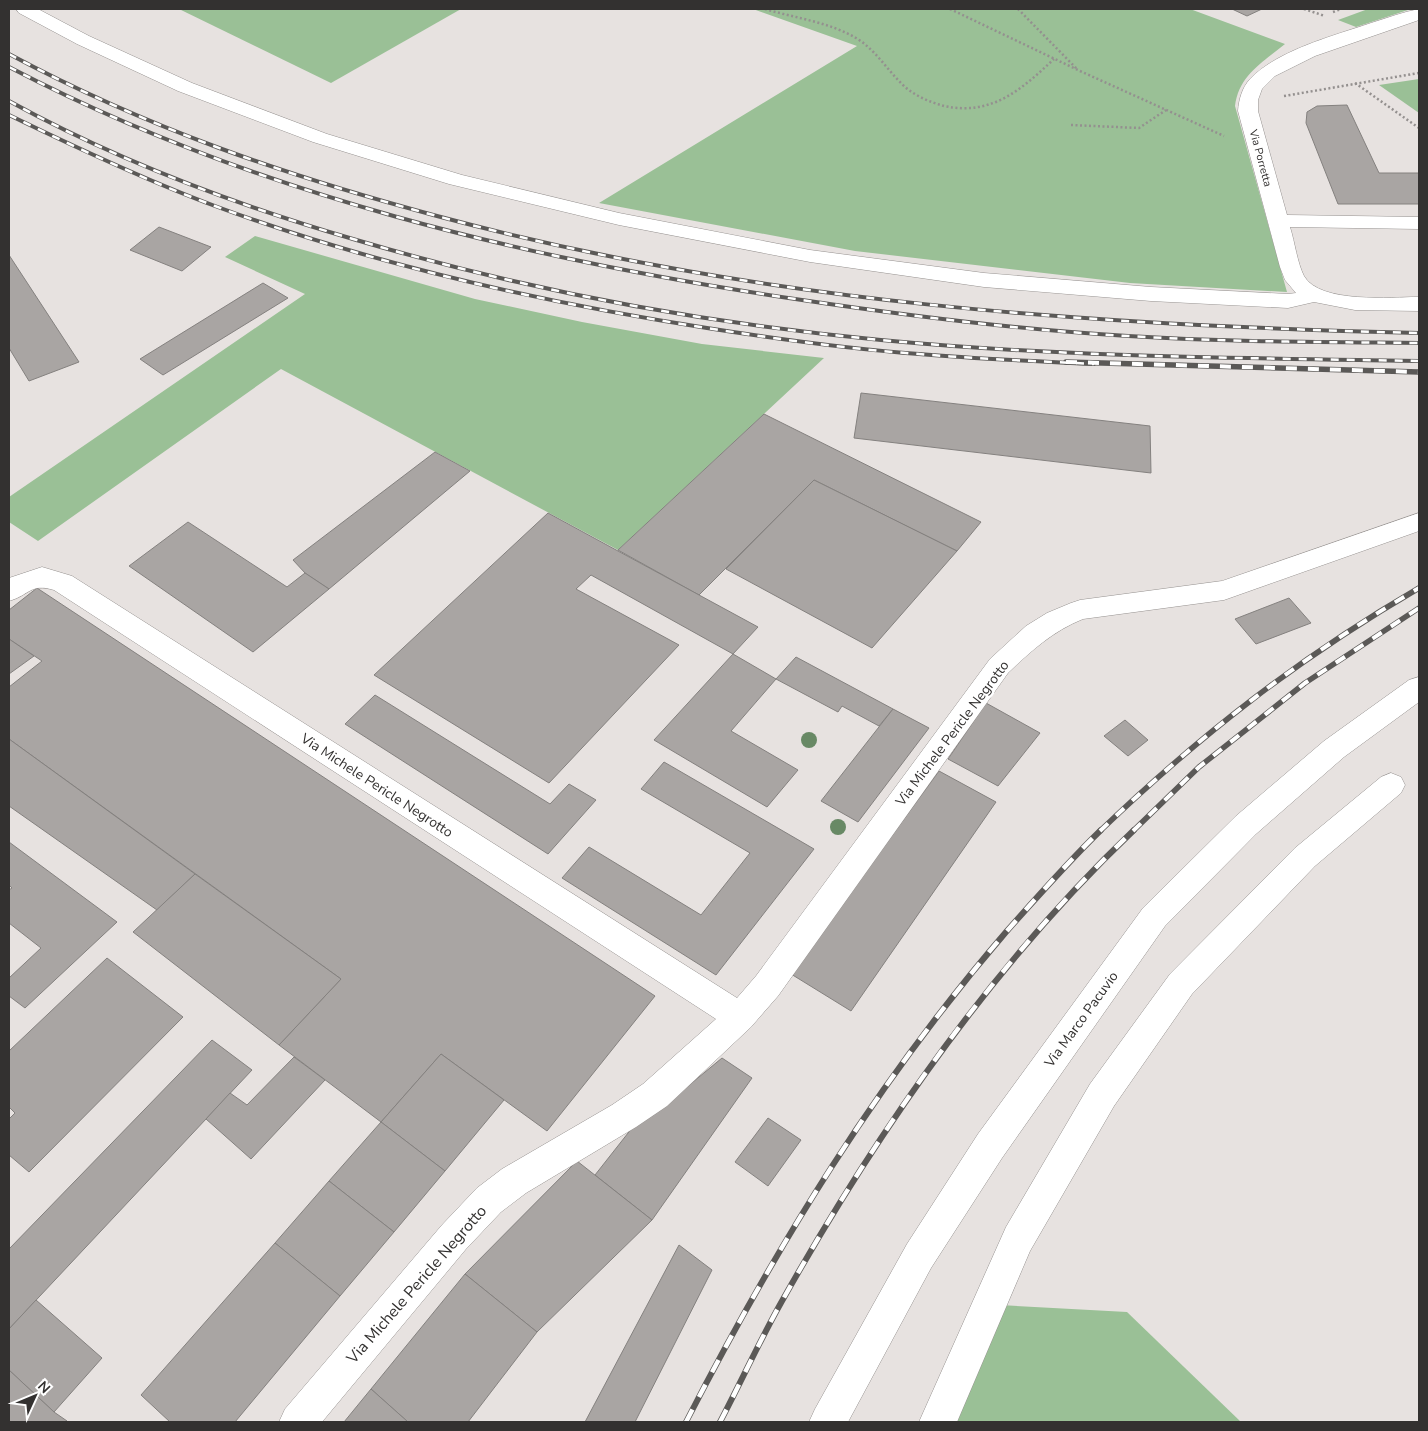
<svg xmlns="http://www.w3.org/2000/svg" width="1428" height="1431" font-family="'Nunito Sans',sans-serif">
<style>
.green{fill:#9ac096}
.building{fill:#a9a5a3;stroke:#84817f}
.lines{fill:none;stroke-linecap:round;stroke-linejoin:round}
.minor-casing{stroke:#969290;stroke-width:1}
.path{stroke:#94908f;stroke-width:2.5;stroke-dasharray:2 2.5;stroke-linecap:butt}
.minor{fill:#fff;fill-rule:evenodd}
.rail-far2-casing{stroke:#5b5957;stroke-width:4}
.rail-far1-casing{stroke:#5b5957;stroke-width:5.5}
.rail-casing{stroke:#5b5957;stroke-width:6}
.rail-far2{stroke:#fff;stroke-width:2.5;stroke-dasharray:8;stroke-linecap:butt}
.rail-far1{stroke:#fff;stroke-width:4;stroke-dasharray:11;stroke-linecap:butt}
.rail{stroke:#fff;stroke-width:4.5;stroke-dasharray:14;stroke-linecap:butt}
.tree{fill:#688965}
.labels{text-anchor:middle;stroke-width:5;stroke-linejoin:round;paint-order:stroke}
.far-street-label{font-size:11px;fill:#333130;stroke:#fff}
.street-label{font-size:14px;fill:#333130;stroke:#fff}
.near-street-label{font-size:16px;fill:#333130;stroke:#fff}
</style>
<rect width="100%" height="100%" fill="#e7e2e0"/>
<g class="green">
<path d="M179 9H461L331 83Z"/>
<path d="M753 9H1190L1285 44C1262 63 1239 75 1235 106L1287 292 1130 283 855 251 599 203 857 46Z"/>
<path d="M1368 9H1411L1356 27 1338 20Z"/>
<path d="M1419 79V113L1379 85Z"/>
<path d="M255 236 475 299 582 322 702 344 824 358 618 550 281 369 38 541 9 522V497L305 294 225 257Z"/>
<path d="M1000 1305 1127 1312 1241 1422H957L952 1416Z"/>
</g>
<g class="building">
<path d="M1232 9H1262L1247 16Z"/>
<path d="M1347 105 1379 173H1419V204H1338L1306 123 1307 112 1317 106Z"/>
<path d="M159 227 211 247 182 271 130 250Z"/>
<path d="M9 255 79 362 29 381 9 348Z"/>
<path d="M263 283 288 298 163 375 140 359Z"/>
<path d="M861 393 1150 426 1151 473 854 438Z"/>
<path d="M764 414 981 522 957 551 814 480 699 595 618 550Z"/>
<path d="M435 452 470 471 329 589 305 573 293 560Z"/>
<path d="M814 480 957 551 872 648 726 569Z"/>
<path d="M548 513 758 627 733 654 591 575 576 589 679 645 549 783 374 675Z"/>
<path d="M188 522 287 587 305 573 329 589 253 652 129 566Z"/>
<path d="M37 588 655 996 547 1131 441 1054 381 1122 279 1045 341 979 9 739V687L42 661 9 639V610Z"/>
<path d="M1289 598 1311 623 1256 644 1235 619Z"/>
<path d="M9 639 34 656 9 674Z"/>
<path d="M733 654 776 679 731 731 798 770 767 807 654 740Z"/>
<path d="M796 657 893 709 879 726 842 706 838 712 776 679Z"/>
<path d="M375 695 550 804 569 784 596 800 548 854 345 724Z"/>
<path d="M986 703 1040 733 998 786 948 759Z"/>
<path d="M893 709 929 728 858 822 821 801Z"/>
<path d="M1125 720 1148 740 1128 756 1104 736Z"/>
<path d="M9 739 195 874 157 910 9 806Z"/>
<path d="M664 762 814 849 716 975 562 878 589 847 701 915 750 853 641 789Z"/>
<path d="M939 771 996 802 851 1011 791 974Z"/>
<path d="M9 842 117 922 25 1008 9 996V978L41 948 9 923V890L12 888 9 885Z"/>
<path d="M195 874 341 979 279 1045 133 932Z"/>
<path d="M107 958 183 1017 29 1172 9 1155V1119L15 1113 9 1107V1051Z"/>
<path d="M212 1040 252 1070 9 1329V1249Z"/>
<path d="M441 1054 504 1100 445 1171 381 1122Z"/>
<path d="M294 1057 325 1080 251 1159 206 1119 230 1093 247 1105Z"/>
<path d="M722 1058 752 1078 652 1220 595 1175 632 1128 653 1115Z"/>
<path d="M768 1118 801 1140 768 1186 735 1162Z"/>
<path d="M381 1122 445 1171 394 1232 329 1181Z"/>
<path d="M577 1161 652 1220 537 1332 465 1274Z"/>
<path d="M329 1181 394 1232 340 1296 275 1243Z"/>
<path d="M275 1243 340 1296 235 1422H170L141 1395Z"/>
<path d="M679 1245 712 1270 635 1422H585Z"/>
<path d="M465 1274 537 1332 468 1422H408L371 1389Z"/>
<path d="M36 1300 102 1358 54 1412 9 1370V1329Z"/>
<path d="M9 1370 54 1412 67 1421 65 1422H9Z"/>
<path d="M371 1389 408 1422H344Z"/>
</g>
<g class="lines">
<g class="minor-casing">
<g id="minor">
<path d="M16 9H38L89 36 192 83 327 134 462 175 619 213 810 250 984 273 1151 287 1288 294 1296 293 1285 280 1280 267 1238 111C1239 99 1242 88 1250 79 1278 50 1333 36 1371 23 1387 18 1403 12 1419 9V20L1315 56 1275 76 1262 89 1258 100V111L1287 215 1419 217V229L1290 227C1295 243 1297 262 1304 276 1320 304 1392 297 1419 297V311L1355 310 1314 302 1288 308 1151 301 984 287 810 262 619 225 449 184 313 142 178 91 77 44 19 13Z"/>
<path d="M1419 513V531L1224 600 1083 619C1053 631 1031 651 1008 673L778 996 751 1027 667 1106 636 1127 526 1193 501 1212 466 1249 322 1422H279L285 1409 442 1225 477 1188 502 1169 612 1105 643 1084 716 1019 54 590C30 583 30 595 9 601V578L42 567 72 576 737 998 756 976 990 659 1026 626 1047 613 1071 603 1080 600 1222 581Z"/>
<path d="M1419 677V702L1344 757 1256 834 1165 926 1002 1158 931 1268 848 1422H809L815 1409 907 1244 978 1134 1143 908 1236 816 1324 741 1409 680Z"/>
<path d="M1391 773 1401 777 1405 785 1401 793 1315 866 1192 994 1114 1106 1030 1251 957 1422H919L1006 1227 1090 1084 1170 974 1295 848 1381 777Z"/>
</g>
</g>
<g class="path">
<path d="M765 9C795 18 829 22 856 38 876 50 887 70 904 86 915 96 930 102 944 106 992 116 1021 90 1054 59"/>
<path d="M950 9 1080 71 1224 136"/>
<path d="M1018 9 1077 69"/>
<path d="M1304 9 1325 16"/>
<path d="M1333 12 1341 9"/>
<path d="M1355 83 1419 128"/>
<path d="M1284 96 1419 73"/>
<path d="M1071 125 1139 128 1166 110"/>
</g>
<use href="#minor" class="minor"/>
<g class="rail-far2-casing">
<g id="rail-far2">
<path d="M9 54C147 128 287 176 437 216 762 303 1085 325 1419 333"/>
<path d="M9 67C254 195 530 260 802 300 910 316 1019 330 1128 336 1225 342 1322 342 1419 343"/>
<path d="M9 101C118 161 233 204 353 239 525 290 702 323 881 340 1060 357 1240 358 1419 361"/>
<path d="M9 115C77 148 145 180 215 206 374 265 540 302 707 328 777 339 848 349 919 354 977 359 1035 361 1094 364"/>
</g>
</g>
<g class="rail-far1-casing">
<g id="rail-far1">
<path d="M1066 362 1419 372"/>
<path d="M1100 831C1200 735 1299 658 1419 588"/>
<path d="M1133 831 1199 767 1305 683 1419 608"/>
</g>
</g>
<g class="rail-casing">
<g id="rail">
<path d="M686 1422C777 1245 876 1083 1006 932 1037 897 1068 862 1101 830"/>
<path d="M720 1422C741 1382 760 1340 782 1301 878 1130 992 965 1134 830"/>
</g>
</g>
<use href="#rail-far2" class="rail-far2"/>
<use href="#rail-far1" class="rail-far1"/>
<use href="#rail" class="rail"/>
</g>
<g class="tree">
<circle cx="809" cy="740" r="8"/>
<circle cx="838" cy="827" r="8"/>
</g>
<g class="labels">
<g class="far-street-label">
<text transform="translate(1261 158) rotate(75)" y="4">Via Porretta</text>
</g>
<g class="street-label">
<text transform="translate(952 733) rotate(-53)" y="5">Via Michele Pericle Negrotto</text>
<text transform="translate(377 785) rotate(33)" y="5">Via Michele Pericle Negrotto</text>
<text transform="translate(1081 1019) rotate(-54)" y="5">Via Marco Pacuvio</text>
</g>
<g class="near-street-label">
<text transform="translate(416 1284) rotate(-49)" y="6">Via Michele Pericle Negrotto</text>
</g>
</g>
<rect width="1428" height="1431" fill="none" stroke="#333130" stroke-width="20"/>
<g transform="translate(35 1396) rotate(46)" stroke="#ffffff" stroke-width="4" paint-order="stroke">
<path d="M0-4L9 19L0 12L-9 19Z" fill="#333130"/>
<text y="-8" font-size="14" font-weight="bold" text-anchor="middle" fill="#333130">N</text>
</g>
</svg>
